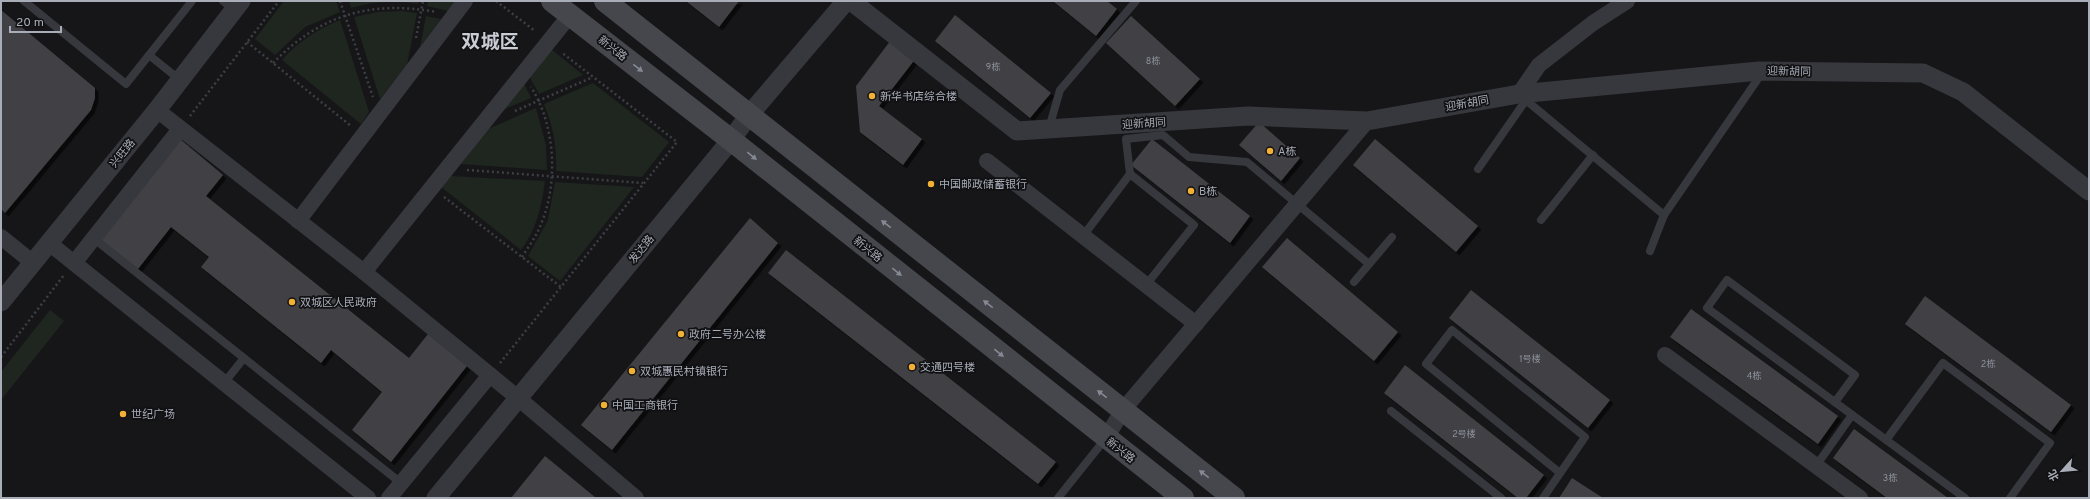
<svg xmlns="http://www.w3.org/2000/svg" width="2090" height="499" font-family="Overpass,'Noto Sans SC',sans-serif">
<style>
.green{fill:#1e261f}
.building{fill:#404145;filter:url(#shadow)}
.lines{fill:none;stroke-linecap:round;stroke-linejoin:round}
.path{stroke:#3d3f44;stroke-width:2.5;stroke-dasharray:2 3;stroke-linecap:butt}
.service{stroke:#37383d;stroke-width:8}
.minor{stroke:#37383d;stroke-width:16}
.tertiary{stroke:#37383d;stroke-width:19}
.secondary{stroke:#45474d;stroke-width:22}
.oneway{fill:#858993}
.poi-dot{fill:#f2b134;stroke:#111113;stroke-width:1.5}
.labels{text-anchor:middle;stroke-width:3.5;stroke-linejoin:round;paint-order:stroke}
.number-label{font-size:9px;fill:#8e929b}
.street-label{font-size:11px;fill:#a8adb8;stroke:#111113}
.poi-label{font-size:11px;fill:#a8adb8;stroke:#111113;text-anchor:start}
.town-label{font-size:19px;font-weight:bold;fill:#c9ccd4;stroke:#111113}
</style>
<defs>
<filter id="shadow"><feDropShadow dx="3.5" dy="3.5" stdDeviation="0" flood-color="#0009"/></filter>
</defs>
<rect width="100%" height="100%" fill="#161618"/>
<g class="green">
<path d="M284 1H336L340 12 305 27 275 55 255 39Z"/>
<path d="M349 1H419L418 4C395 0 374 1 351 8Z"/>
<path d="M428 1H455L448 11 427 6Z"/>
<path d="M402 11 417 13 407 65 380 99 354 17 378 12Z"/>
<path d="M426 16 441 19 420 47Z"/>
<path d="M340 20 369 112 361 124 282 60C298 41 317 30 340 20Z"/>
<path d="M551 49 583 75 539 94 529 76Z"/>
<path d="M524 83 531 98 502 110Z"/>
<path d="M593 83 669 142 642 177 556 171C557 147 553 126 544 104Z"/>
<path d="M536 108 546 145 547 170 461 164 488 129Z"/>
<path d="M450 176 545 181C542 206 536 230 521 250L441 187Z"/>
<path d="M555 182 634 187 560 281 528 256 548 220Z"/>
<path d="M50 310 64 321 1 400V372Z"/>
</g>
<g class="building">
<path d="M686 1H739L719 27Z"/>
<path d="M1053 1H1107L1117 9 1096 36Z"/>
<path d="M1 10 95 88V98L91 110 5 213 1 209Z"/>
<path d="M955 15 1051 93 1030 118 935 41Z"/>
<path d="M1131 16 1200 79 1175 106 1106 43Z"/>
<path d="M891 40 916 58 879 106 922 139 903 165 860 132 856 86Z"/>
<path d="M1259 122 1300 158 1281 181 1239 145Z"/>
<path d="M180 139 223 175 206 196 409 358 428 334 467 366 391 462 352 430 382 392 331 350 321 363 201 267 209 257 171 227 138 269 99 238Z"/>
<path d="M1152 139 1250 216 1230 243 1131 165Z"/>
<path d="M1375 139 1478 226 1456 252 1353 165Z"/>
<path d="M750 218 778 243 612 450 581 425Z"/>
<path d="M1287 238 1398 332 1374 361 1262 267Z"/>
<path d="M786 250 1056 462 1038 484 768 273Z"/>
<path d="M1471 290 1610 400 1588 428 1449 318Z"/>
<path d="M1925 296 2071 405 2051 432 1905 324Z"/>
<path d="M1691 309 1838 416 1818 444 1670 337Z"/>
<path d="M1405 365 1544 475 1526 498H1518L1384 393Z"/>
<path d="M1854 429 1948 498H1887L1833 458Z"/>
<path d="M545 456 596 498H511Z"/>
<path d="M1572 478 1603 498H1559Z"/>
</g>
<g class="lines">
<g class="path">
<path d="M340 1 373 97"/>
<path d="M496 1 535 31"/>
<path d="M416 38 423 1"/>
<path d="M247 42 351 126"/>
<path d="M273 63C320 15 370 0 437 12"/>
<path d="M515 111 593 77"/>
<path d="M190 116 279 1"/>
<path d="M467 170 643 183"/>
<path d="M444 197 561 287"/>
<path d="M522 257C527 249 533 241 537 233 559 190 557 128 531 87"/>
<path d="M1 357 64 275"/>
<path d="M500 363 677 142 561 52"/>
</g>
<g class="service">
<path d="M24 1 126 84 192 1"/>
<path d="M223 1 235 10"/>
<path d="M149 55 180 80"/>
<path d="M1521 96 1664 215 1762 73"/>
<path d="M1049 128 1060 90 1136 1"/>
<path d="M1478 169 1526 100"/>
<path d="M1541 220 1593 155"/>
<path d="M1083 236 1130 174"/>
<path d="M93 238 401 483"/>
<path d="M1650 251 1664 215"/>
<path d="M1354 282 1392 237"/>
<path d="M1146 285 1194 225 1130 174 1126 139 1163 135 1189 157 1247 162 1369 264"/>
<path d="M224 383 244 358"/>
<path d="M1835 402 1855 375 1727 280 1707 308 1965 498"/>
<path d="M1391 411 1501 498"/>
<path d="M1886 440 1943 363 2050 443 2010 498"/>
<path d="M1816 466 1852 415"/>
<path d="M1058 498 1106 438"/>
<path d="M1543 498 1585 437 1452 330 1426 364 1560 473"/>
</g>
<g class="minor">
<path d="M1519 94 1539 65 1593 23 1627 1"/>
<path d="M157 110 364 272 518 398 636 498"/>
<path d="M987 161 1196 324"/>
<path d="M298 221 465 1"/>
<path d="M1 237 32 262"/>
<path d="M49 243 368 498"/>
<path d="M74 263 180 129"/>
<path d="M364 272 570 15"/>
<path d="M1665 355 1860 498"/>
<path d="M1106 438 1123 410 1367 121"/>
<path d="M389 498 490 375"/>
</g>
<g class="tertiary">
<path d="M851 1 1017 131 1248 116 1367 121 1519 94 1759 71 1923 73 1963 92 2089 191"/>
<path d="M1 302 157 110 241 1"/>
<path d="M436 498 731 140 749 115 846 1"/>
</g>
<g class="secondary">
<path d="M552 1 731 140 1183 498"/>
<path d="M605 1 1234 498"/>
</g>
</g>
<defs><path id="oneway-solid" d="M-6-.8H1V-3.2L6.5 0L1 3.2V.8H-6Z"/></defs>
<g class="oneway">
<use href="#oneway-solid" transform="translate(638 68) rotate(38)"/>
<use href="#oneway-solid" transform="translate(752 156) rotate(39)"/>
<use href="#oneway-solid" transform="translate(886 224) rotate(-142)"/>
<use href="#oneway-solid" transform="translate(897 272) rotate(39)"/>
<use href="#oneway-solid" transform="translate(988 304) rotate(-142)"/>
<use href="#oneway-solid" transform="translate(999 353) rotate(39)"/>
<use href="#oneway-solid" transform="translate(1102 394) rotate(-142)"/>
<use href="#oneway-solid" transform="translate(1204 474) rotate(-142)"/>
</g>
<g class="poi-dot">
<circle cx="872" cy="96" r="4"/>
<circle cx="1270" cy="151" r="4"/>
<circle cx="931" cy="184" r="4"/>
<circle cx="1191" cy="191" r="4"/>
<circle cx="292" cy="302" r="4"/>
<circle cx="681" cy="334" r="4"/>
<circle cx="912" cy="367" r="4"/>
<circle cx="632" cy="371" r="4"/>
<circle cx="604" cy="405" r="4"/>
<circle cx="123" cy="414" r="4"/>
</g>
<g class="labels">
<g class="number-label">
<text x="1153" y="64">8栋</text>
<text x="993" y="70">9栋</text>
<text x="1530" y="362">1号楼</text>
<text x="1988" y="367">2栋</text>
<text x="1754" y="379">4栋</text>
<text x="1464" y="437">2号楼</text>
<text x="1890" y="481">3栋</text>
</g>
<g class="street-label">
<text transform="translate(613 48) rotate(38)" y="4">新兴路</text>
<text transform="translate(1789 71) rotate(1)" y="4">迎新胡同</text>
<text transform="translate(1467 103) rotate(-10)" y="4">迎新胡同</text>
<text transform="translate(1144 123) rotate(-4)" y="4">迎新胡同</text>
<text transform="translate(122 153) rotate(-51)" y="4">兴旺路</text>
<text transform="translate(641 249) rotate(-51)" y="4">发达路</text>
<text transform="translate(868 249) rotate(39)" y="4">新兴路</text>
<text transform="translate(1121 450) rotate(38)" y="4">新兴路</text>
</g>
<g class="poi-label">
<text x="880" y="100">新华书店综合楼</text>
<text x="1278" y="155">A栋</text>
<text x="939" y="188">中国邮政储蓄银行</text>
<text x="1199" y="195">B栋</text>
<text x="300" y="306">双城区人民政府</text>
<text x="689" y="338">政府二号办公楼</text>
<text x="920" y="371">交通四号楼</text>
<text x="640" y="375">双城惠民村镇银行</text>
<text x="612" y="409">中国工商银行</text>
<text x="131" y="418">世纪广场</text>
</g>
<g class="town-label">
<text x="490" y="48">双城区</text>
</g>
</g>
<rect width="2090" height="499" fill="none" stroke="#a8adb8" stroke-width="4"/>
<g transform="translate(2062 471) rotate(243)" stroke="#111113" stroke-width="3" paint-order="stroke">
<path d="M0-3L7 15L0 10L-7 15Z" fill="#a8adb8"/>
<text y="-6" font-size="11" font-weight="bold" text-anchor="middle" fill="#a8adb8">北</text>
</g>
<path d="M10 26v6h51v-6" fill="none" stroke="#a8adb8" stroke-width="2"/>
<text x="16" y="26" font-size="12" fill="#a8adb8" stroke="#111113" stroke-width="3" paint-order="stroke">20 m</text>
</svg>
